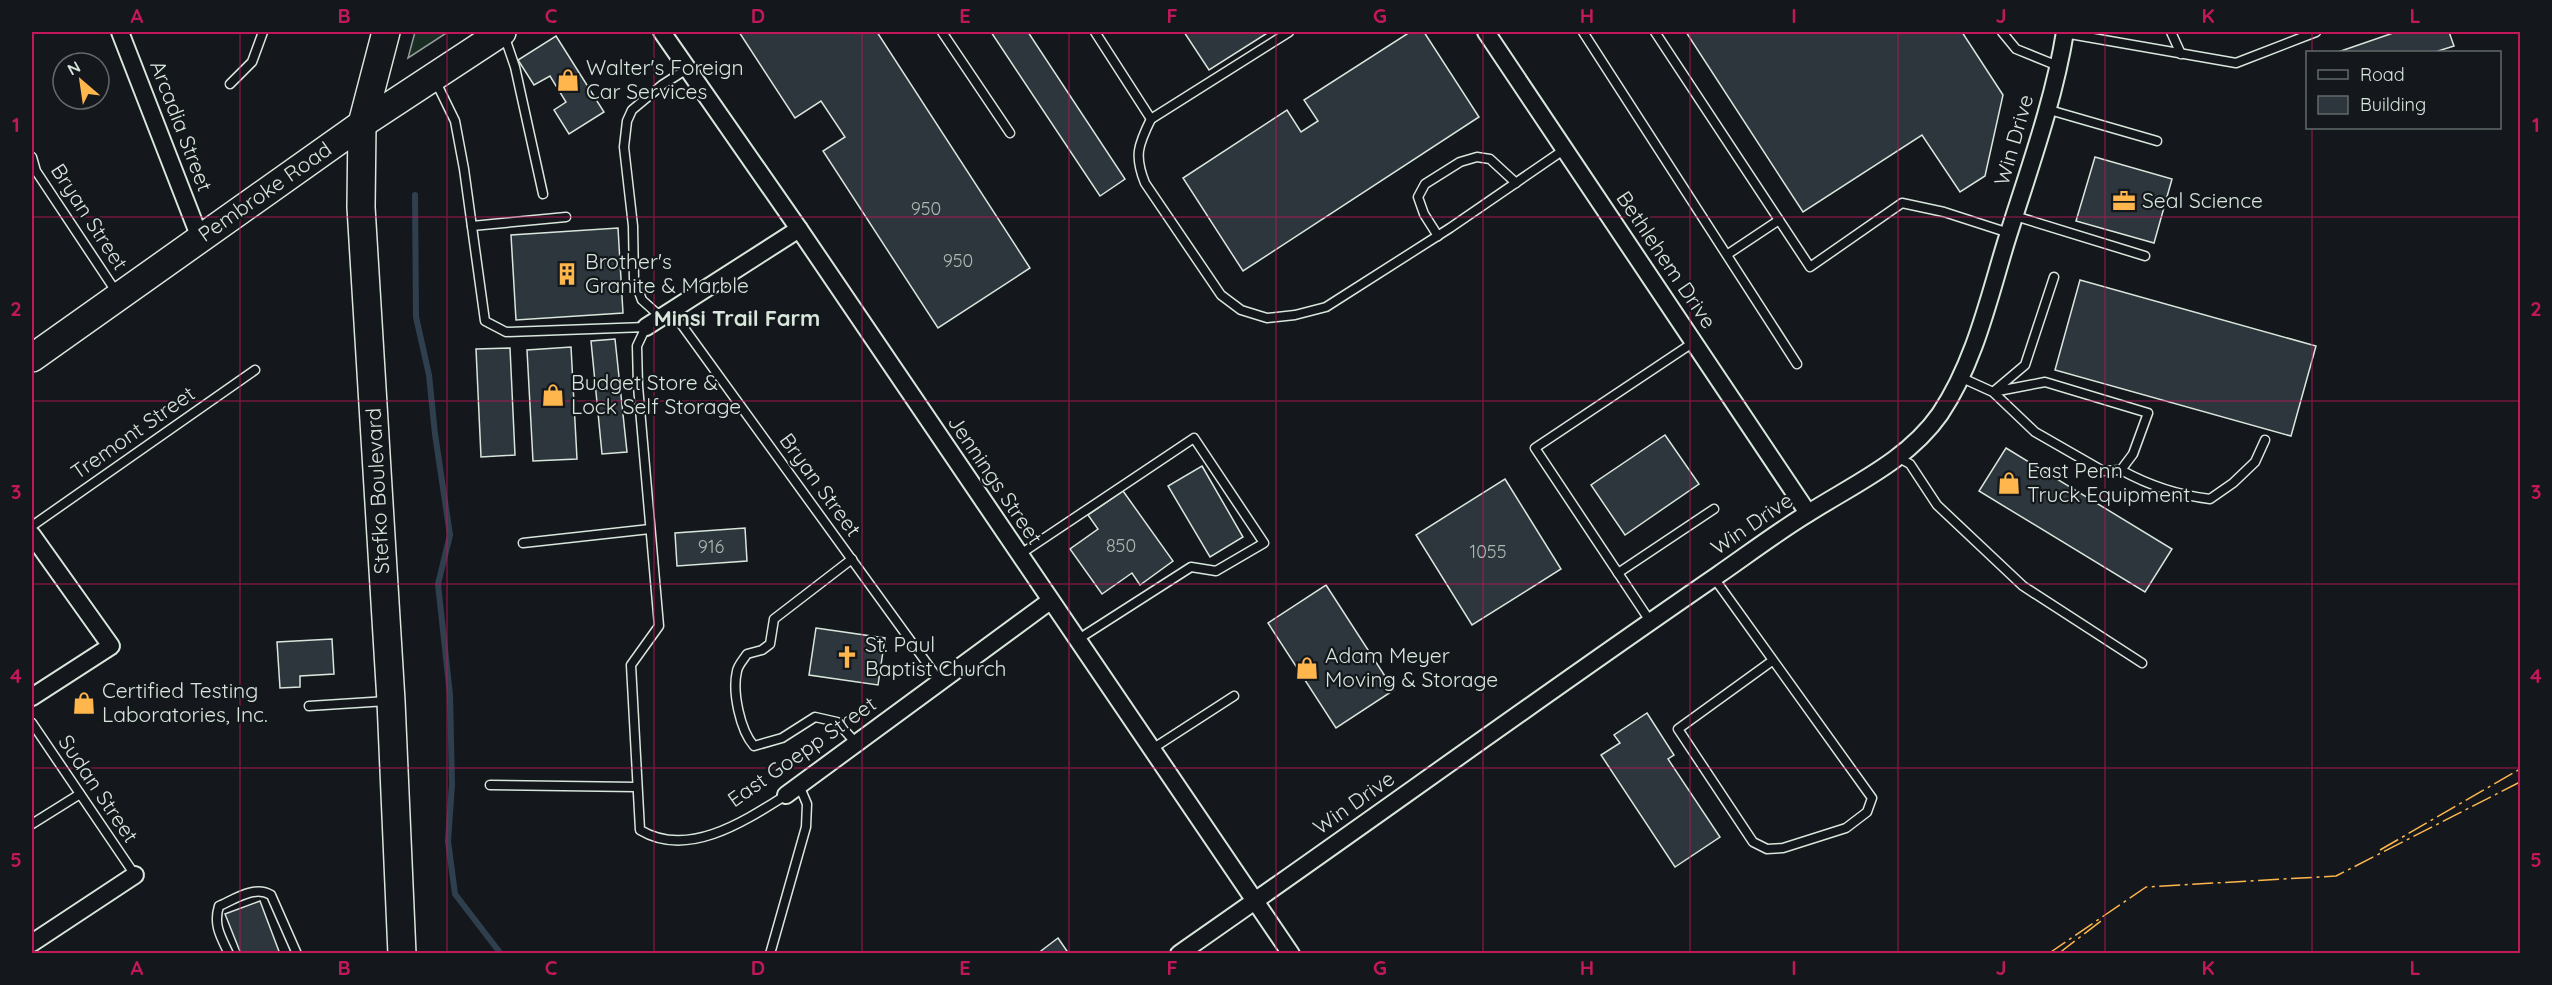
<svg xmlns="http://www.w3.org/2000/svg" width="2552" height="985" font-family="Quicksand,sans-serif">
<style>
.green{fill:#1a2d24;stroke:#939e99;stroke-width:1.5}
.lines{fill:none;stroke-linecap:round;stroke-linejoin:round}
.stream{stroke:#2f3f4d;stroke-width:6}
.building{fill:#2c363c;stroke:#d8e6dc;stroke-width:1.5}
.service-casing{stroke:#d8e6dc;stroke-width:11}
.minor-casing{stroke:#d8e6dc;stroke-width:20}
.primary-casing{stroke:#d8e6dc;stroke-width:30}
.service{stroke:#14181c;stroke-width:8}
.minor{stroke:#14181c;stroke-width:16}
.primary{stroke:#14181c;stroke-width:27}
.power{stroke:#ffb74d;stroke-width:1.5;stroke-dasharray:21 4.5 3 4.5;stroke-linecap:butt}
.grid{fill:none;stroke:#c2185b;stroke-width:1.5;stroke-opacity:0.55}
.labels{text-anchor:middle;stroke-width:4.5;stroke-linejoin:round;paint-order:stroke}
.number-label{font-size:18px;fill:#adbab4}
.poi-label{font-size:21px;fill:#d8e6dc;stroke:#14181c;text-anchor:start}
.street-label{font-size:21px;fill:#d8e6dc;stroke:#14181c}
.neighbourhood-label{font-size:22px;font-weight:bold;fill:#d8e6dc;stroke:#14181c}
.neatline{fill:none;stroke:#c2185b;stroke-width:2}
.grid-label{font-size:20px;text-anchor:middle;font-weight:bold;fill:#c2185b}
</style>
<rect width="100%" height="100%" fill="#14181c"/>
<path class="green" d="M415 32H448L408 58Z"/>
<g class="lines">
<path class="stream" d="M415 195 416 317 429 375 435 434 450 535 438 584 450 695 452 784 448 841 455 894 501 954"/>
</g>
<g class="building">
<path d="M739 32H877L1030 268 938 328 823 151 845 137 821 101 795 118Z"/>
<path d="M991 32H1028L1125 179 1100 196Z"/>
<path d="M1184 32H1269L1209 70Z"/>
<path d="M1410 32H1424L1479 117 1243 271 1183 178 1287 110 1301 132 1318 121 1304 100Z"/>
<path d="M1686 32H1962L2003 95 1985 176 1960 192 1922 135 1803 212Z"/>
<path d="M2396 32H2449L2454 46 2435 52H2338Z"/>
<path d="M556 36 604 112 569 134 554 110 566 102 550 76 534 85 518 60Z"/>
<path d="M2095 157 2172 179 2154 243 2076 221Z"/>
<path d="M618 228 623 313 516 320 511 235Z"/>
<path d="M2080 280 2316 346 2291 436 2055 370Z"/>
<path d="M615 339 627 452 602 454 591 341Z"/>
<path d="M571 347 577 459 533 461 527 350Z"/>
<path d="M510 348 515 455 481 457 476 349Z"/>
<path d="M1665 435 1699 484 1625 535 1591 485Z"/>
<path d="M2006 448 2172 549 2145 592 1979 491Z"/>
<path d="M1202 466 1243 537 1210 557 1168 486Z"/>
<path d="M1505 479 1561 569 1472 625 1416 535Z"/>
<path d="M1123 491 1173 561 1140 585 1132 573 1102 594 1070 549 1098 529 1088 515Z"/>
<path d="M745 528 747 561 677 566 675 533Z"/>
<path d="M1326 585 1394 690 1336 728 1268 623Z"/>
<path d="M816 628 885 638 878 685 809 675Z"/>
<path d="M332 639 334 674 300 676V687L280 688 277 642Z"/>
<path d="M1647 713 1674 755 1668 759 1720 837 1675 867 1601 755 1620 743 1614 735Z"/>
<path d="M260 901 280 954H241L225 914Z"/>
<path d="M1058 938 1069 954H1037Z"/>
</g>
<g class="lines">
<g class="service-casing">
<g id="service">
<path d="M942 32 1010 133"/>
<path d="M1095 32 1151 119 1289 32"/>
<path d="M1583 32 1797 364"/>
<path d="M1655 32 1810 267 1902 203 1944 212 2009 233"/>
<path d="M2002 32 2016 49 2058 66"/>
<path d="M2171 32 2181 54"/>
<path d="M2064 33 2236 63 2316 32"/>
<path d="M504 35 515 67 543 194"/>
<path d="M435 80 455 121 464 169 485 321 506 332 646 327 637 346 638 386 659 626 631 665 640 830C688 859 745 821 786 795"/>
<path d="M230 84 252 62 263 32"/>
<path d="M2046 109 2157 141"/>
<path d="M1151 119C1138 145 1134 156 1145 183L1221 295 1241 310 1267 318 1295 315 1326 307 1450 228 1565 149"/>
<path d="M32 157 36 171 117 293"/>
<path d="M2015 216 2145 256"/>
<path d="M472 226 566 217"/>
<path d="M1438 236 1424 214 1418 197 1425 184 1460 162 1477 157 1490 159 1516 183"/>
<path d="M1728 254 1779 220"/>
<path d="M671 310 939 680"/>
<path d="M661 317 642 300 634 279 633 226 624 147 627 121 632 110 662 85 687 69"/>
<path d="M1960 377 1993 392 2035 432 2103 471 2121 470 2133 454 2148 413 2045 382 1993 392 2025 365 2054 277"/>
<path d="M1899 458 1910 464 1937 505 2023 586 2142 663"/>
<path d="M2121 470C2150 486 2177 495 2210 499L2233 483 2255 462 2265 440"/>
<path d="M32 526 255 370"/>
<path d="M523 543 650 529"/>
<path d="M1019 555 1194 438 1264 543 1216 571 1191 567 1077 640"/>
<path d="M852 559 774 619 770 644 762 650 747 654C744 659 738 665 737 671 732 692 740 730 754 746L782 738 815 717 837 722 856 743"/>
<path d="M1618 573 1714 509"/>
<path d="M1714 578 1872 798 1867 812 1846 828 1783 848 1767 849 1753 842 1678 729 1772 661"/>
<path d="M1650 621 1535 448 1694 342"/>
<path d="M309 706 387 701"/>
<path d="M32 723 135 875"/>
<path d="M1152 749 1234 696"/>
<path d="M490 785 636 787"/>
<path d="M32 824 80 794"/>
<path d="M229 954C221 937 213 925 219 906 235 899 255 885 271 895L297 954"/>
<path d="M770 954 806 827 807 804 799 785"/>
</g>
</g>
<g class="minor-casing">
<g id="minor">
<path d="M120 32 200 238"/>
<path d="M662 32 799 229 1291 954"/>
<path d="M1486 32 1808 513"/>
<path d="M646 327 799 229"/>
<path d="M32 535 111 646 32 697"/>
<path d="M786 795 1050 601"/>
<path d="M32 943 135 875"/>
<path d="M1179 954C1359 829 1537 699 1718 575 1747 555 1776 533 1807 514 1854 484 1907 461 1940 414 1975 362 1989 297 2007 239 2028 172 2054 101 2065 32"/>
</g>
</g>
<g class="primary-casing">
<g id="primary">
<path d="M386 32 362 124 361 207 391 701 402 954"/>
<path d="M32 358 362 124 502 32"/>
</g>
</g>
<use href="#service" class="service"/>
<use href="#minor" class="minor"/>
<use href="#primary" class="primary"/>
<g class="power">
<path d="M2380 850 2520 769"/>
<path d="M2048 954 2146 887 2336 876 2520 782"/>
<path d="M2058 954 2101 921"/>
</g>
</g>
<path class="grid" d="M240 32V954M447 32V954M654 32V954M862 32V954M1069 32V954M1276 32V954M1483 32V954M1690 32V954M1898 32V954M2105 32V954M2312 32V52M2312 128V954M32 217H2520M32 401H2520M32 584H2520M32 768H2520"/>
<defs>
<g id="shop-bare" transform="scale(1.8)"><path d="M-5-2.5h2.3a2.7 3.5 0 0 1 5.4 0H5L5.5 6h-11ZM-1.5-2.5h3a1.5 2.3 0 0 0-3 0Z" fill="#ffb74d" stroke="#14181c" stroke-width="2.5" paint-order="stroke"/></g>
<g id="office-bare" transform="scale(1.8)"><path d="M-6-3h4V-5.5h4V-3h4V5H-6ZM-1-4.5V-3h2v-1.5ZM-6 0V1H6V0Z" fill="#ffb74d" stroke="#14181c" stroke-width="2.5" paint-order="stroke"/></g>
<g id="building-bare" transform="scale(1.8)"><path d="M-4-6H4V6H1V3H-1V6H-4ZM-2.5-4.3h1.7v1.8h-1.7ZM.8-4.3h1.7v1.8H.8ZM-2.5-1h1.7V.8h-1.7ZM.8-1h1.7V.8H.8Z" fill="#ffb74d" stroke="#14181c" stroke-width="2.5" paint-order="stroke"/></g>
<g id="church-bare" transform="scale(1.8)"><path d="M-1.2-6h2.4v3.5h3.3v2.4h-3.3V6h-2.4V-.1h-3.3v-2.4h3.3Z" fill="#ffb74d" stroke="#14181c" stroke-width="2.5" paint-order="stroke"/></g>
</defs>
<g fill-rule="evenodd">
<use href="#shop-bare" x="568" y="80"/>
<use href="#office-bare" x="2124" y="201"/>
<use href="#building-bare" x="567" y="274"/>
<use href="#shop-bare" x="553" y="395"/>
<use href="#shop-bare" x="2009" y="483"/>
<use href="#church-bare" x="847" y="657"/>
<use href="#shop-bare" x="1307" y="668"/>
<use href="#shop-bare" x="84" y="703"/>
</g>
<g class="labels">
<g class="number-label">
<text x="926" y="215">950</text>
<text x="958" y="267">950</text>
<text x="1121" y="552">850</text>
<text x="711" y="553">916</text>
<text x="1488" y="558">1055</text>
</g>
<g class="poi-label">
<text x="586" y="75">Walter's Foreign<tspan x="586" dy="24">Car Services</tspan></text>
<text x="2142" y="208">Seal Science</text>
<text x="585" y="269">Brother's<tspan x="585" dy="24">Granite &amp; Marble</tspan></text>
<text x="571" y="390">Budget Store &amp;<tspan x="571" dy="24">Lock Self Storage</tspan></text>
<text x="2027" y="478">East Penn<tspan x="2027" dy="24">Truck Equipment</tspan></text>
<text x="865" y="652">St. Paul<tspan x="865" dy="24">Baptist Church</tspan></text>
<text x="1325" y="663">Adam Meyer<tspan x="1325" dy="24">Moving &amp; Storage</tspan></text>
<text x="102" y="698">Certified Testing<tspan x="102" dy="24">Laboratories, Inc.</tspan></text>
</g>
<g class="street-label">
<text transform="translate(181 126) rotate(69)" y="7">Arcadia Street</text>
<text transform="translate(2014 140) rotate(-74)" y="7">Win Drive</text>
<text transform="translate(265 192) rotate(-35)" y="7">Pembroke Road</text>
<text transform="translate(89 217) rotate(57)" y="7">Bryan Street</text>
<text transform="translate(1666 260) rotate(56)" y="7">Bethlehem Drive</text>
<text transform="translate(133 433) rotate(-35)" y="7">Tremont Street</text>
<text transform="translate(995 480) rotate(56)" y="7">Jennings Street</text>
<text transform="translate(820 485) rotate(54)" y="7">Bryan Street</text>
<text transform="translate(378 491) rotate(-93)" y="7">Stefko Boulevard</text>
<text transform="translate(1752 524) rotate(-34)" y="7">Win Drive</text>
<text transform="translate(802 752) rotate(-35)" y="7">East Goepp Street</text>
<text transform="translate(98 789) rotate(56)" y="7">Sudan Street</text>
<text transform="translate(1354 803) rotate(-35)" y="7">Win Drive</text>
</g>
<g class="neighbourhood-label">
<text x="737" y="326">Minsi Trail Farm</text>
</g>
</g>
<rect width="2552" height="985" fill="none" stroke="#14181c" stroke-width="66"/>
<rect x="2306" y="51" width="195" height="78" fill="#14181c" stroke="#626a69" stroke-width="1.5"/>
<rect x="2318" y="70" width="30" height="9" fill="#14181c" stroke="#626a69" stroke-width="1.5"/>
<text x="2360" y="81" font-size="18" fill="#d8e6dc">Road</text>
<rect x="2318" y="96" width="30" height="18" fill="#2c363c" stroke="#626a69" stroke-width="1.5"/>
<text x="2360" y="111" font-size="18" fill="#d8e6dc">Building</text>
<g transform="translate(81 81) rotate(331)"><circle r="28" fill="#14181c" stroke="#626a69" stroke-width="1.5"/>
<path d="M0-4.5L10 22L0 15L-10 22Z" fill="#ffb74d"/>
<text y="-9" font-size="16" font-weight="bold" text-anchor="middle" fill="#d8e6dc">N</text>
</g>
<rect x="33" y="33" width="2486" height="919" class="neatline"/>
<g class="grid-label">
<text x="137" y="23">A</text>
<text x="344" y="23">B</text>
<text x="551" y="23">C</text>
<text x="758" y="23">D</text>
<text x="965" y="23">E</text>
<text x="1172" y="23">F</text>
<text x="1380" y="23">G</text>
<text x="1587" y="23">H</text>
<text x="1794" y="23">I</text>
<text x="2001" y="23">J</text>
<text x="2208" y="23">K</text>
<text x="2415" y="23">L</text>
<text x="16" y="132">1</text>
<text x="2536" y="132">1</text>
<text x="16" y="316">2</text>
<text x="2536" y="316">2</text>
<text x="16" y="499">3</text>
<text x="2536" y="499">3</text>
<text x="16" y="683">4</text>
<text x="2536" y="683">4</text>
<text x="16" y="867">5</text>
<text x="2536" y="867">5</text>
<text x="137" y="975">A</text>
<text x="344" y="975">B</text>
<text x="551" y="975">C</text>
<text x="758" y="975">D</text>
<text x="965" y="975">E</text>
<text x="1172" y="975">F</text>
<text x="1380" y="975">G</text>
<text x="1587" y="975">H</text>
<text x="1794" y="975">I</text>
<text x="2001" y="975">J</text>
<text x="2208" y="975">K</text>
<text x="2415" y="975">L</text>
</g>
</svg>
